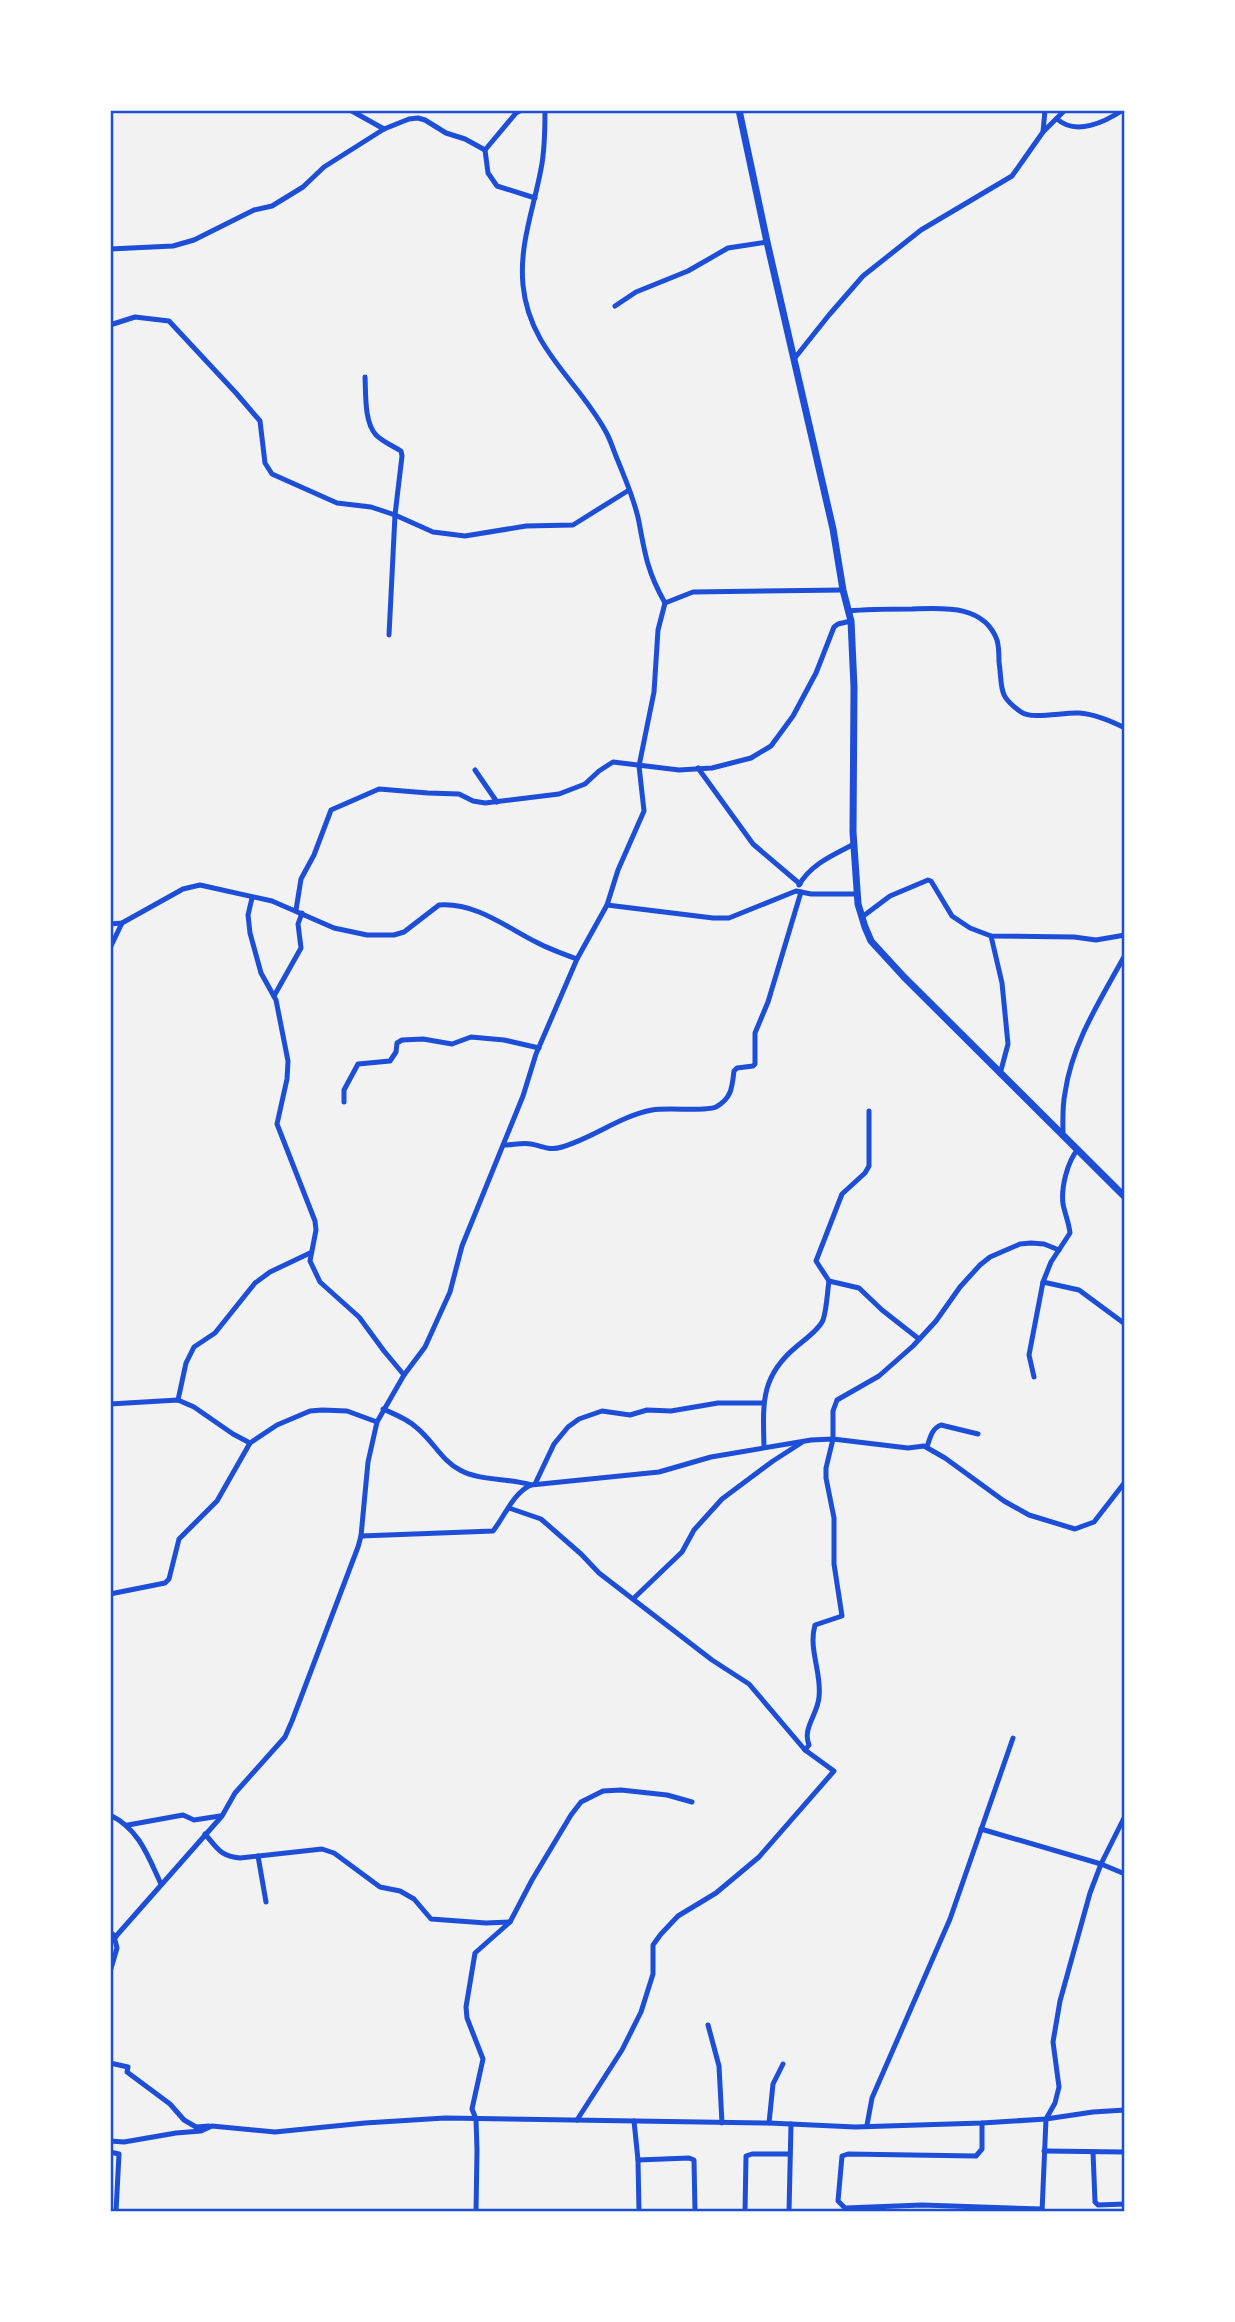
<svg xmlns="http://www.w3.org/2000/svg" width="1235" height="2322" font-family="'DejaVu Sans',sans-serif">
<style>
.lines{fill:none;stroke-linecap:round;stroke-linejoin:round}
.minor{stroke:#1d4ed8;stroke-width:5}
.secondary{stroke:#1d4ed8;stroke-width:7}
.neatline{fill:none;stroke:#1d4ed8;stroke-width:2.5}
</style>
<rect width="100%" height="100%" fill="#f2f2f2"/>
<g class="lines">
<g class="minor">
<path d="M350 110 384 129"/>
<path d="M521 110 516 113 485 150 488 173 497 186 535 198"/>
<path d="M545 110C545 130 545 150 541 169 534 207 519 245 523 285 529 349 578 380 606 432 611 441 614 452 618 461 626 481 635 501 639 522 645 555 648 573 665 603"/>
<path d="M1057 119C1076 136 1105 122 1123 110"/>
<path d="M1043 132 1045 110"/>
<path d="M110 249 173 246 194 240 254 210 272 206 303 187 324 167 384 129 409 119 418 118 425 120 446 133 465 139 485 150"/>
<path d="M615 306 636 292 688 271 728 248 767 242"/>
<path d="M110 325 135 317 169 321 236 393 260 421 265 463 272 474 337 503 371 507 395 515 433 532 465 536 526 526 573 525 629 490"/>
<path d="M794 359 829 315 863 276 921 230 1012 176 1043 132 1065 110"/>
<path d="M365 377C366 394 364 422 376 435 383 442 393 446 401 451L402 456 395 515 389 635"/>
<path d="M848 611C869 609 891 609 912 609 942 608 984 604 997 640 999 647 999 655 999 662 1003 689 997 695 1021 712 1032 720 1063 712 1079 713 1095 714 1111 721 1125 728"/>
<path d="M698 768 753 844 800 884"/>
<path d="M475 770 497 802"/>
<path d="M799 885C811 864 833 855 854 844"/>
<path d="M252 898 248 915 250 933 261 973 276 1000 288 1061 287 1079 277 1124 315 1221 316 1230 310 1261 320 1282 359 1317 384 1351 404 1375"/>
<path d="M607 905 713 918H729L796 891 811 894H857"/>
<path d="M296 910 301 879 314 855 331 810 379 789 428 793 459 794 473 801 485 803 559 794 585 784 599 771 613 762 679 770 712 768 751 758 771 746 793 716 816 673 834 627 838 624 851 621"/>
<path d="M862 917 890 896 928 880 931 881 952 916 970 928 991 936 1074 937 1096 940 1125 935"/>
<path d="M110 924 122 923 183 889 200 885 272 901 334 928 367 935H394L404 932 439 905C475 902 506 927 536 942 549 949 563 954 577 959"/>
<path d="M991 936 1002 983 1008 1044 1000 1074"/>
<path d="M110 948 122 923"/>
<path d="M274 996 301 948 298 924 302 913"/>
<path d="M344 1102V1090L358 1064 390 1061 396 1052 397 1043 402 1040 423 1039 452 1044 471 1037 504 1040 539 1048"/>
<path d="M869 1111V1166L865 1173 842 1194 816 1261 829 1281 859 1288 882 1310 919 1339"/>
<path d="M1063 1136C1063 1122 1062 1107 1065 1093 1072 1043 1101 999 1125 955"/>
<path d="M504 1145C513 1145 523 1142 531 1144 543 1146 549 1151 562 1147 593 1138 620 1116 652 1110 669 1107 705 1112 716 1107 732 1098 732 1087 734 1071L737 1068 753 1066 755 1064V1033L768 1002 801 892"/>
<path d="M1043 1282 1079 1290 1125 1324"/>
<path d="M1034 1377 1029 1355 1043 1282 1051 1262 1070 1233C1069 1223 1065 1214 1063 1204 1061 1188 1067 1162 1078 1149"/>
<path d="M178 1400 186 1363 194 1347 215 1333 255 1283 270 1272 310 1253"/>
<path d="M110 1404 178 1400 194 1407 233 1434 250 1443"/>
<path d="M383 1409C394 1414 408 1419 417 1428 433 1441 442 1461 460 1470 479 1481 509 1478 531 1485L659 1472 711 1457 811 1440 833 1439 908 1448 924 1446 945 1458 1004 1501 1029 1515 1075 1529 1094 1522 1125 1482"/>
<path d="M764 1447C763 1404 760 1377 796 1347 804 1340 819 1330 823 1320 827 1308 827 1294 829 1281"/>
<path d="M927 1447C930 1438 932 1428 941 1425L978 1434"/>
<path d="M535 1484 554 1444 568 1427 579 1419 602 1411 630 1415 647 1410 671 1411 718 1403H763"/>
<path d="M509 1508 541 1519 581 1554 599 1573 712 1660 749 1684 805 1750 834 1771 759 1857 716 1893 678 1916 661 1934 653 1945V1974L641 2012 622 2050 577 2120"/>
<path d="M361 1536 493 1531C505 1516 513 1493 531 1485"/>
<path d="M110 1594 165 1583 169 1579 179 1539 217 1501 250 1443 277 1425 310 1411 322 1410 347 1411 377 1422"/>
<path d="M633 1599 682 1552 694 1530 722 1499 773 1461 801 1443"/>
<path d="M805 1750 809 1745C802 1728 818 1714 819 1697 822 1673 808 1649 815 1625L842 1616 834 1564V1518L826 1478V1468L833 1439V1411L837 1400 879 1376 913 1346 936 1321 960 1287 980 1265 990 1257 1020 1244 1031 1243 1044 1244 1059 1250"/>
<path d="M110 1815C139 1829 148 1856 161 1884"/>
<path d="M128 1825 183 1815 194 1820 220 1816"/>
<path d="M981 1829 1101 1864 1125 1874"/>
<path d="M205 1834C218 1849 220 1856 240 1858L322 1849 334 1853 380 1887 400 1891 414 1899 431 1919 486 1923 510 1922"/>
<path d="M258 1856 266 1902"/>
<path d="M110 1932 116 1937 114 1936 117 1948 110 1972"/>
<path d="M110 1943 222 1816 235 1793 285 1737 292 1721 358 1547 361 1536 368 1462 377 1422 404 1375 425 1347 450 1292 462 1246 523 1096 536 1054 577 959 607 905 618 870 644 811 639 766 654 692 658 630 665 603 693 592 843 590"/>
<path d="M708 2025 719 2066 722 2123"/>
<path d="M110 2063 128 2067 127 2072 170 2104 184 2120 196 2127 209 2126"/>
<path d="M634 2121 638 2160 639 2212"/>
<path d="M769 2123 773 2084 783 2064"/>
<path d="M982 2123V2149L976 2156 848 2154 842 2156 838 2201 845 2208 922 2205 1042 2209"/>
<path d="M867 2125 872 2098 950 1919 1013 1738"/>
<path d="M110 2141 124 2142 176 2133 201 2131 212 2126 275 2132 365 2123 445 2118 769 2123 855 2127 982 2123 1046 2119 1093 2112 1125 2110"/>
<path d="M1044 2151 1125 2152"/>
<path d="M110 2152 119 2154 116 2212"/>
<path d="M1093 2152 1095 2202 1098 2205 1125 2204"/>
<path d="M638 2160 689 2158 694 2160 695 2212"/>
<path d="M476 2212 477 2150 476 2119 472 2109 483 2059 467 2018 466 2007 475 1953 510 1922 532 1880 571 1815 581 1802 603 1791 621 1790 667 1795 692 1802"/>
<path d="M745 2212 746 2156 752 2154H790"/>
<path d="M789 2212 791 2124"/>
<path d="M1042 2212 1046 2119 1055 2103 1059 2087 1053 2042 1060 2001 1090 1893 1101 1864 1125 1816"/>
</g>
<path class="secondary" d="M739 110 767 242 833 529 843 590 851 621 854 687 853 832 858 904 865 927 871 941 904 977 1125 1197"/>
</g>
<rect width="1235" height="2322" fill="none" stroke="#ffffff" stroke-width="224"/>
<rect x="112" y="112" width="1011" height="2098" class="neatline"/>
</svg>
